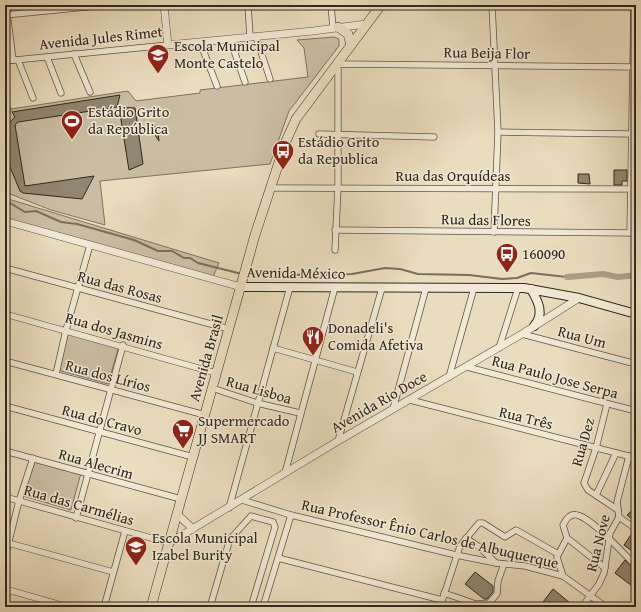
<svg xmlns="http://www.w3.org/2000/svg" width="641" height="612" font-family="'Gentium Book Plus',serif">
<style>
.green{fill:#cabda3;stroke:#7d7260}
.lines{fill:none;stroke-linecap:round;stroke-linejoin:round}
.stream{stroke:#7a6f5d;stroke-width:2}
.canal{stroke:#ab9f87;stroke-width:6}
.building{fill:#918671;stroke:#30281d}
.minor-casing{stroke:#5e5545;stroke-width:7}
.tertiary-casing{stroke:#5e5545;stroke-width:8}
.secondary-casing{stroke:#30281d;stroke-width:10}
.primary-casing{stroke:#30281d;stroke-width:10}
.minor{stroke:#f1e8d5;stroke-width:5.5}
.tertiary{stroke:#f1e8d5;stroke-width:7}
.secondary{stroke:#f1e8d5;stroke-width:8}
.primary{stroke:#eadcbe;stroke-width:9}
.labels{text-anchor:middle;stroke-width:3;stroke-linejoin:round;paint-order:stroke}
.street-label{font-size:15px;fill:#30281d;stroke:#f1e8d5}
.poi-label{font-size:15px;fill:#30281d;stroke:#f1e8d5;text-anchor:start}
</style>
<rect width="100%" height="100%" fill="#eadcbe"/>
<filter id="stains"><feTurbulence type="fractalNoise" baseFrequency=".005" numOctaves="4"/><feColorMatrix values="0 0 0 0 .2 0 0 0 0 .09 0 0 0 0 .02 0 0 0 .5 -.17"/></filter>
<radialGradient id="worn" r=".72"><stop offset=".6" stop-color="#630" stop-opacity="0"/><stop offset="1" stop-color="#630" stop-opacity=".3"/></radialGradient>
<g class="green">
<path d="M334 37 339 39V46L289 111 270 164 100 181 105 225 51 210 5 192V110L128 91 136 101 200 93V90L308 77 304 48 297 40Z"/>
<path d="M5 198 219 263 212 279 5 220Z"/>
<path d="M65 331 119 346 108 384 54 369Z"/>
<path d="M30 458 81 473 71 510 20 495Z"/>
</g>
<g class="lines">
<g class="stream">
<path d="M5 200 25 212 36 211 61 222 77 224 134 240 158 251H172L184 258H190L198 263 242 274"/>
<path d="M246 274 266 275 270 271 299 275 303 273 319 275 352 274 385 268 400 269 418 274 469 275 502 279 517 278 531 273 567 277"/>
</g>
<path class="canal" d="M567 277 603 274 618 277 636 275"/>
</g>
<g class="building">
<path d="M120 95 117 107 18 122 15 125 25 186 94 176 82 199 23 193 20 191 5 155V127L15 117 12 112Z"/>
<path d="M119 107 135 108 143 164 129 170Z"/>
<path d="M153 123 158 132 159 141 153 132Z"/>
<path d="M614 170H627V181H622V185H614Z"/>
<path d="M578 174H589L590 184 578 183Z"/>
<path d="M636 507V522L627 515Z"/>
<path d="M633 532 636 533V554L624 545Z"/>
<path d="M625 560 636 570V589L615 573Z"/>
<path d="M475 572 493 586V592L487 599H484L465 584Z"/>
<path d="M553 589 575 607H550L543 602Z"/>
</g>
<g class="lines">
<g class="minor-casing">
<g id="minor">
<path d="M6 5 13 60"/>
<path d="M248 5 250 37"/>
<path d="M331 5 333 28"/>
<path d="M492 5 498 132 494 232"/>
<path d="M5 15 107 5"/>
<path d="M256 37 270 79"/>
<path d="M230 39 245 82"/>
<path d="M200 42 217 86"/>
<path d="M74 54 90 92"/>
<path d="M47 57 61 93"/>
<path d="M18 60 33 98"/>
<path d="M5 61 168 45"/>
<path d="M5 102 8 110"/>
<path d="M498 132 631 134"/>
<path d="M319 134 434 137"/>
<path d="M270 188 636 189"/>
<path d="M335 230 636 233"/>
<path d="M630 233 634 5"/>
<path d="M335 250 338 187V64L636 67"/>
<path d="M5 268 229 329"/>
<path d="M5 314 216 373"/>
<path d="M522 334 636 364"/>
<path d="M273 348 357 372"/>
<path d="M499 348 518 288"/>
<path d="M5 361 205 415"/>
<path d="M467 367 636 411"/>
<path d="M56 374 66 330 90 245"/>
<path d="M449 377 474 288"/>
<path d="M212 388 257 403 300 413"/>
<path d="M410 400 636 458"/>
<path d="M607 404 596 448 584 483 588 490 618 510"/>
<path d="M5 406 193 457"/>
<path d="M393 409 426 288"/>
<path d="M338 441 382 288"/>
<path d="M5 451 181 499"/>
<path d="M285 473 335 287"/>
<path d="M596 495 616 453"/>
<path d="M5 497 169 543"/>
<path d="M242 500 291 515 456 555 496 563 525 566 563 576 606 607"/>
<path d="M229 508 290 287"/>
<path d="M619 517 636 529"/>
<path d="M76 518 123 345"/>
<path d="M466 538 478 546 496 563"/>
<path d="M567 538 605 568"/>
<path d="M5 542 113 572"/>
<path d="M5 557 19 501 33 458"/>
<path d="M278 558 442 600"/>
<path d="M563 576 557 557 567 538 563 525C566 519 570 513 577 515 592 518 624 554 636 566"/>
<path d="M5 589 68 607"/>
<path d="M444 593 476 604 489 603 497 594 498 581 504 564"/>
<path d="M104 607 125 531"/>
<path d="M210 607 229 542 232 537 251 516 273 522 275 527 251 607"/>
<path d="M263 607 291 515"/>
<path d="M440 607 460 546 479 523H483L505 537 516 530 558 554"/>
<path d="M582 607 599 584 604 573 610 533 619 517 617 502 629 456"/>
</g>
</g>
<g class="tertiary-casing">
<g id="tertiary">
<path d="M164 5 168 45 313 31 366 24"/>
<path d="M5 221 241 287"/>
<path d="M177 514 193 529"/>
<path d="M169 543 338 441 522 334 579 298"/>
</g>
</g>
<g class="secondary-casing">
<g id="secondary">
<path d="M241 287 524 288 579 298 636 314"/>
<path d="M531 289C538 301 545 314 534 326"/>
</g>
</g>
<g class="primary-casing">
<g id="primary">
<path d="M338 27 348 34 351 45"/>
<path d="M151 607 255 235 286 141 296 119 381 5"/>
</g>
</g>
<use href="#minor" class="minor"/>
<use href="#tertiary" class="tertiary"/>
<use href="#secondary" class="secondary"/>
<use href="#primary" class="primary"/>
</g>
<defs>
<g id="school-pin" transform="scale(1.15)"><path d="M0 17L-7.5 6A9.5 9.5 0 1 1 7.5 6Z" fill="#8f2418" stroke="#f1e8d5"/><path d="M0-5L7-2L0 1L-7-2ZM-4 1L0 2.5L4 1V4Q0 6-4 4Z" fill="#fff"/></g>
<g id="stadium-pin" transform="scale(1.15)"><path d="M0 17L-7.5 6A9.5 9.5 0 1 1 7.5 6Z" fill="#8f2418" stroke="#f1e8d5"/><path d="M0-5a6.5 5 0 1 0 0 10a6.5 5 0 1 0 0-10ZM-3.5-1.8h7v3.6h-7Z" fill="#fff"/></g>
<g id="bus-pin" transform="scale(1.15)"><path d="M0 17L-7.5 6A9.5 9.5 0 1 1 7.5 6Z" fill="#8f2418" stroke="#f1e8d5"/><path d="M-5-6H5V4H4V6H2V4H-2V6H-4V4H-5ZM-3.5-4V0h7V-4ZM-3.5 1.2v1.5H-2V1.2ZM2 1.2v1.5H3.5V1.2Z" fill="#fff"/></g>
<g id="restaurant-pin" transform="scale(1.15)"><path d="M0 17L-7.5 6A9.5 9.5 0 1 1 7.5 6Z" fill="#8f2418" stroke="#f1e8d5"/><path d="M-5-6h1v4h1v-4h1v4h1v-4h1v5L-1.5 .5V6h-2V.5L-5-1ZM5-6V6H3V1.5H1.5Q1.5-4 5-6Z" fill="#fff"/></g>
<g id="supermarket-pin" transform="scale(1.15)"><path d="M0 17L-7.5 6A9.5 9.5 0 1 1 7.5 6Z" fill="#8f2418" stroke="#f1e8d5"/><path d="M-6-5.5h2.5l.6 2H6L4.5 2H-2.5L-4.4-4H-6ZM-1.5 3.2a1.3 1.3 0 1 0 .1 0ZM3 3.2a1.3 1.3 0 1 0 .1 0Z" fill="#fff"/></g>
</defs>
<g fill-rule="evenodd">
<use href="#school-pin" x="158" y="55"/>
<use href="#stadium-pin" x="72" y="121"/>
<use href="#bus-pin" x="283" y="151"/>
<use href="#bus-pin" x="507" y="254"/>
<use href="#restaurant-pin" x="313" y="337"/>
<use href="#supermarket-pin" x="183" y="430"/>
<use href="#school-pin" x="136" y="547"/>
</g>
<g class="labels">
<g class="street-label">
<text transform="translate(101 38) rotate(-6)" y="5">Avenida Jules Rimet</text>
<text transform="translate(487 53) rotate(1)" y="5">Rua Beija Flor</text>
<text x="453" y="181">Rua das Orquídeas</text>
<text transform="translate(486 220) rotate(1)" y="5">Rua das Flores</text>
<text transform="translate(296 273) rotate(1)" y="5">Avenida México</text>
<text transform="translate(120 287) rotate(15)" y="5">Rua das Rosas</text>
<text transform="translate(114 331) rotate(16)" y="5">Rua dos Jasmins</text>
<text transform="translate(582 337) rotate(15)" y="5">Rua Um</text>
<text transform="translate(206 358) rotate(-74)" y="5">Avenida Brasil</text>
<text transform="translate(108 376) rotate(15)" y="5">Rua dos Lírios</text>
<text transform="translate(555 377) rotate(15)" y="5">Rua Paulo Jose Serpa</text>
<text transform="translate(259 390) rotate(16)" y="5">Rua Lisboa</text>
<text transform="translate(379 402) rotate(-30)" y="5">Avenida Rio Doce</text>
<text transform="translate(526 418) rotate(14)" y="5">Rua Três</text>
<text transform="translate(102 420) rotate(15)" y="5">Rua do Cravo</text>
<text transform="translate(583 442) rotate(-74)" y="5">Rua Dez</text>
<text transform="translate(96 464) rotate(16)" y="5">Rua Alecrim</text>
<text transform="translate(79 505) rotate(16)" y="5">Rua das Carmélias</text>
<text transform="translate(430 534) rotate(13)" y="5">Rua Professor Ênio Carlos de Albuquerque</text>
<text transform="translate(598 543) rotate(-76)" y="5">Rua Nove</text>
</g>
<g class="poi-label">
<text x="174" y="51">Escola Municipal<tspan x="174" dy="17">Monte Castelo</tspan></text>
<text x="88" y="117">Estádio Grito<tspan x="88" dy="17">da República</tspan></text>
<text x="298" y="147">Estádio Grito<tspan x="298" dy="17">da Republica</tspan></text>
<text x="522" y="259">160090</text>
<text x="328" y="333">Donadeli's<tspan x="328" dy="17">Comida Afetiva</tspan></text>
<text x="198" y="426">Supermercado<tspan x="198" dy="17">JJ SMART</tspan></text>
<text x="152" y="543">Escola Municipal<tspan x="152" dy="17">Izabel Burity</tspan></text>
</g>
</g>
<rect width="641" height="612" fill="none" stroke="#eadcbe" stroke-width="20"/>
<rect x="6" y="6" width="629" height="600" fill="none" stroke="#30281d" stroke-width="2"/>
<rect x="10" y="10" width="621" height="592" fill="none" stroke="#30281d"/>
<rect width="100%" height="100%" filter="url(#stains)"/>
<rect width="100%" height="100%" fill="url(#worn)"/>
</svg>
